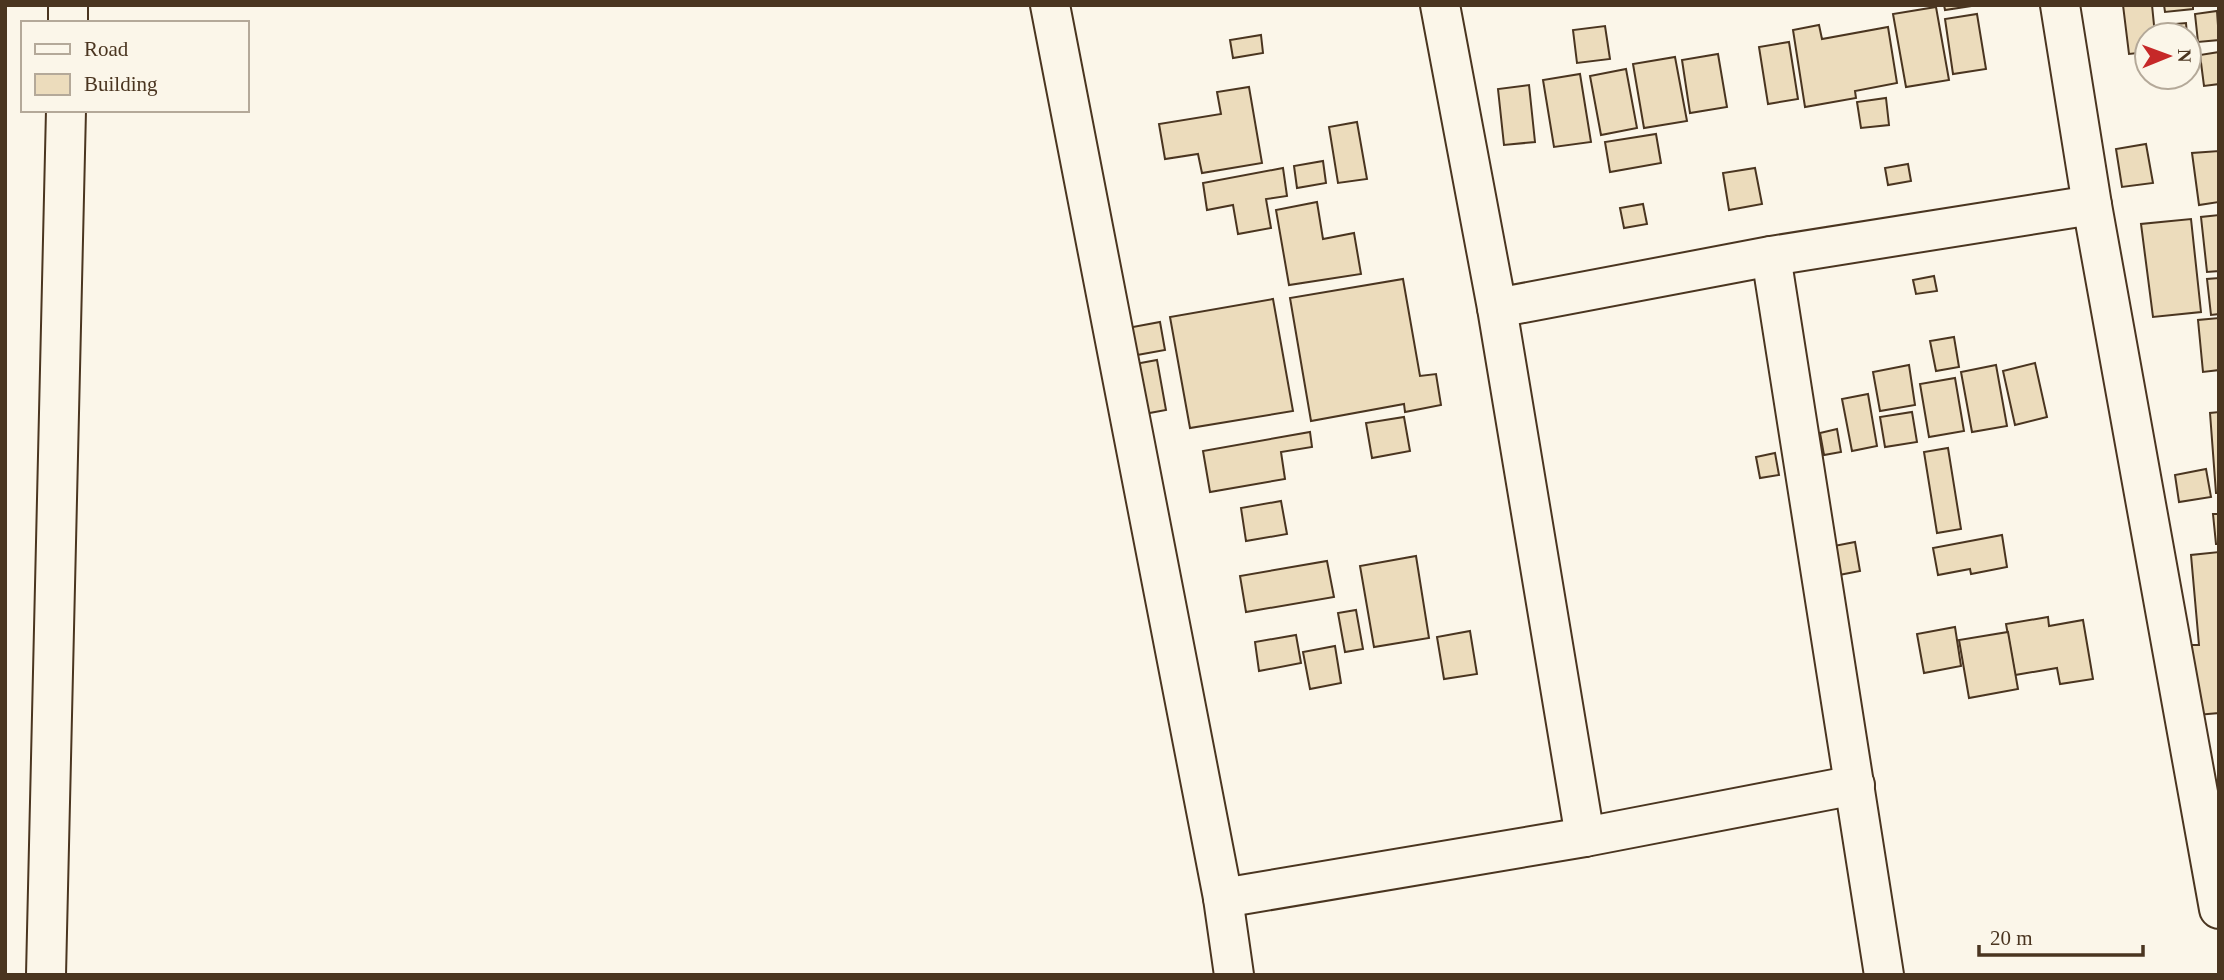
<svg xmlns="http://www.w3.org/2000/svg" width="2224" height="980" font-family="Georgia,serif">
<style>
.building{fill:#ecdcbc;stroke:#4a3520;stroke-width:2}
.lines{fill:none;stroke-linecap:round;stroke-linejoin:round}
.minor-casing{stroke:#4a3520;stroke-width:42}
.minor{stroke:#fbf6e9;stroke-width:38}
</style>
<rect width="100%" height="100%" fill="#fbf6e9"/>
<g class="building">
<path d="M1944 5H1978L1945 10Z"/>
<path d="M2123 5H2152L2155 35H2147V52L2129 54Z"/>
<path d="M2164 5H2193V9L2165 12Z"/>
<path d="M1936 7 1949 80 1906 87 1893 14Z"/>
<path d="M2217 11 2219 40 2198 42 2195 14Z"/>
<path d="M1977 14 1986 69 1953 74 1945 19Z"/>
<path d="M2186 23 2187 35H2165L2164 25Z"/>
<path d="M1819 25 1822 39 1888 27 1897 83 1855 91 1856 98 1805 107 1793 30Z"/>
<path d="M1605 26 1610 59 1577 63 1573 30Z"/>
<path d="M1261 35 1263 53 1233 58 1230 40Z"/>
<path d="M1789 42 1798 99 1768 104 1759 47Z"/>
<path d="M2219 52V84L2204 86 2200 55Z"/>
<path d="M1718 54 1727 107 1690 113 1682 60Z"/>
<path d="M1675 57 1687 121 1644 128 1633 64Z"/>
<path d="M1626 69 1637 128 1601 135 1590 76Z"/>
<path d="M1580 74 1591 142 1554 147 1543 80Z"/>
<path d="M1529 85 1535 142 1504 145 1498 89Z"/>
<path d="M1249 87 1262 163 1202 173 1198 154 1165 159 1159 124 1221 114 1217 92Z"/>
<path d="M1886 98 1889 125 1861 128 1857 102Z"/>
<path d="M1357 122 1367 179 1338 183 1329 127Z"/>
<path d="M1656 134 1661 163 1610 172 1605 142Z"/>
<path d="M2146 144 2153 183 2122 187 2116 149Z"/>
<path d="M2219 151V202L2199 205 2192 153Z"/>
<path d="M1323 161 1326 183 1297 188 1294 166Z"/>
<path d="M1908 164 1911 181 1888 185 1885 168Z"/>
<path d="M1283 168 1287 196 1266 199 1271 228 1238 234 1233 205 1207 210 1203 183Z"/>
<path d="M1755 168 1762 204 1729 210 1723 173Z"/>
<path d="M1317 202 1323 239 1354 233 1361 274 1289 285 1276 210Z"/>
<path d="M1643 204 1647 224 1624 228 1620 208Z"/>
<path d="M2219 215V271L2207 272 2201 217Z"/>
<path d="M2191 219 2201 312 2153 317 2141 224Z"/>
<path d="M1934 276 1937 291 1916 294 1913 280Z"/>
<path d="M2219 278V314L2211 315 2207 279Z"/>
<path d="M1403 279 1420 376 1436 374 1441 405 1405 412 1404 404 1311 421 1290 298Z"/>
<path d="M1273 299 1293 411 1190 428 1170 317Z"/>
<path d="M2219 318V370L2203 372 2198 320Z"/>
<path d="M1160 322 1165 350 1126 357 1122 329Z"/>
<path d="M1954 337 1959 367 1936 371 1930 341Z"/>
<path d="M1157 360 1166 410 1144 414 1135 364Z"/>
<path d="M2035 363 2047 417 2015 425 2003 371Z"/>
<path d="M1909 365 1915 405 1880 411 1873 372Z"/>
<path d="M1996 365 2007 426 1972 432 1961 372Z"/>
<path d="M1955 378 1964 431 1929 437 1920 384Z"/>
<path d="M1868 394 1877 446 1852 451 1842 399Z"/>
<path d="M1912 412 1917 442 1885 447 1880 417Z"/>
<path d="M2219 412V493H2216L2210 413Z"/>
<path d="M1404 417 1410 451 1372 458 1366 423Z"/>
<path d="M1837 429 1841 452 1824 455 1820 433Z"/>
<path d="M1310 432 1312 447 1281 452 1285 479 1210 492 1203 451Z"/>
<path d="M1948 448 1961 529 1937 533 1924 452Z"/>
<path d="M1775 453 1779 475 1760 478 1756 457Z"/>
<path d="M2206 469 2211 497 2179 502 2175 475Z"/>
<path d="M1281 501 1287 534 1246 541 1241 508Z"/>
<path d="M2213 514H2219V544H2216Z"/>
<path d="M2002 535 2007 567 1971 574 1970 569 1938 575 1933 548Z"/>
<path d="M1855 542 1860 571 1839 575 1834 546Z"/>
<path d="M2219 552V713L2197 715 2191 645H2199L2191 555Z"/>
<path d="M1416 556 1429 638 1374 647 1360 566Z"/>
<path d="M1327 561 1334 597 1246 612 1240 576Z"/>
<path d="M1356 610 1363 649 1345 652 1338 613Z"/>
<path d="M2048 617 2049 626 2083 620 2093 679 2060 684 2057 668 2015 675 2006 624Z"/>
<path d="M1955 627 1961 666 1924 673 1917 634Z"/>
<path d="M1470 631 1477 674 1444 679 1437 637Z"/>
<path d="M2008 632 2018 689 1969 698 1959 640Z"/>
<path d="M1296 635 1301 663 1259 671 1255 642Z"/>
<path d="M1335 646 1341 683 1310 689 1303 652Z"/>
</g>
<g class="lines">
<g class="minor-casing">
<g id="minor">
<path d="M1050 5 1223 898 1234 975"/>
<path d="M1440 5 1497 308 1585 837"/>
<path d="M2060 5 2092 205 2219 909"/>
<path d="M68 23V5"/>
<path d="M1771 256 1884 975"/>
<path d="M1497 308 1771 256 2092 205"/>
<path d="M1223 898 1585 837 1855 785"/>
<path d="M46 975 66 110"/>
</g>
</g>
<use href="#minor" class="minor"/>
</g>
<rect width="2224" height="980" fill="none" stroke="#4a3520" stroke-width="14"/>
<rect x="21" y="21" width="228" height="91" fill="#fbf6e9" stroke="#b4a999" stroke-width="2"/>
<rect x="35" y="44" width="35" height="10" fill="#fbf6e9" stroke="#b4a999" stroke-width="2"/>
<text x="84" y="56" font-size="21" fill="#4a3520">Road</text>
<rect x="35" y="74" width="35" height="21" fill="#ecdcbc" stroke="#b4a999" stroke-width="2"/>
<text x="84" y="91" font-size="21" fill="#4a3520">Building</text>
<g transform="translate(2168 56) rotate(89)"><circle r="33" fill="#fbf6e9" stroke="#b4a999" stroke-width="2"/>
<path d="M0-5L12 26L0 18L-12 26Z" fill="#c62828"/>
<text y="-10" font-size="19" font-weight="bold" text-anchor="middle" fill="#4a3520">N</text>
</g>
<path d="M1979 945v10h164v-10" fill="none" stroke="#4a3520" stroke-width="3.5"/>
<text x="1990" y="945" font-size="21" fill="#4a3520" stroke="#fbf6e9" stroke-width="5" paint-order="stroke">20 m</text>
</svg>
